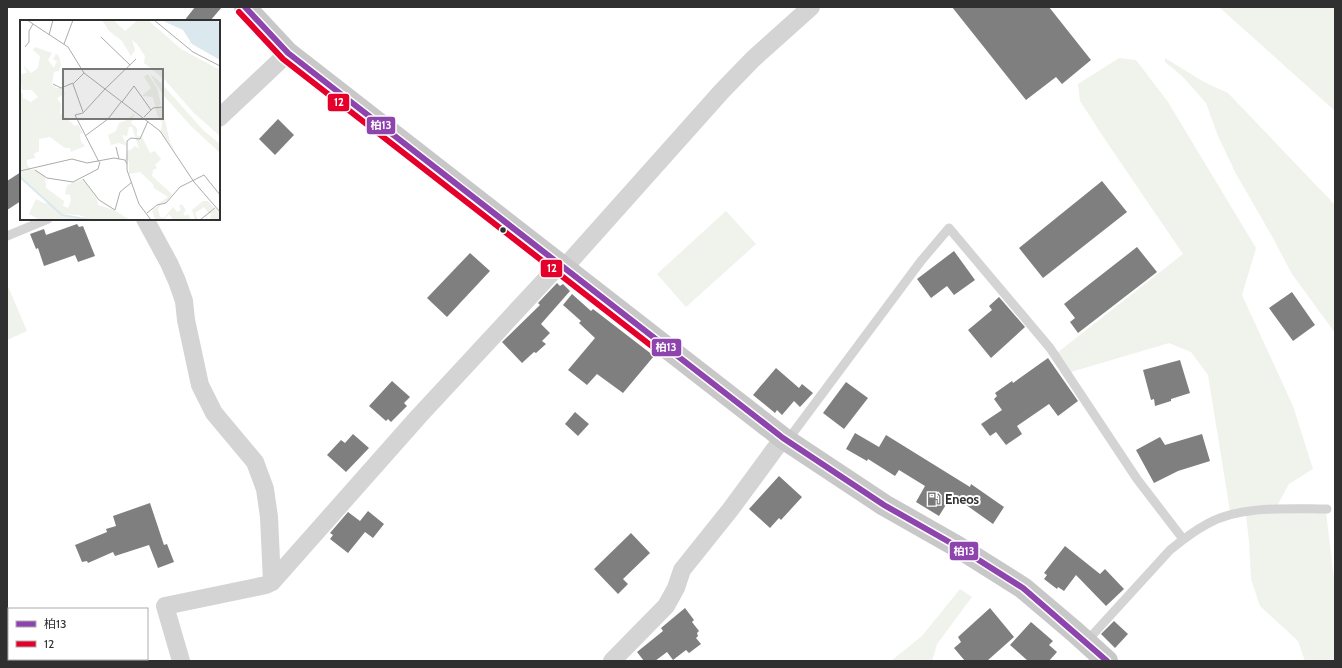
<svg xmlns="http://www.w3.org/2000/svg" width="1342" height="668" font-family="Cabin,'Noto Sans JP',sans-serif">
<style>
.green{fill:#f0f2ec}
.building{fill:#7f7f7f}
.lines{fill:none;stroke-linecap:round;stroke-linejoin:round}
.service{stroke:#d4d4d4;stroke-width:9}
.minor{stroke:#d4d4d4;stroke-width:18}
.primary{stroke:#c8c8c8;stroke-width:22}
.bus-1-casing{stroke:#fff;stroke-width:9}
.bus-2-casing{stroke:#fff;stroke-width:9}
.bus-1{stroke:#8e44ad;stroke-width:6}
.bus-2{stroke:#e4002b;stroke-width:6}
.bus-dot{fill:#303030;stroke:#fff;stroke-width:1.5}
.labels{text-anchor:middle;stroke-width:4;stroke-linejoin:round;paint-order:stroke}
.poi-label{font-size:13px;font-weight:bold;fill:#303030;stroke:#fff;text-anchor:start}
.inset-river{fill:none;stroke:#dbe9ee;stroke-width:2}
.inset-road{fill:none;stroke:#acacac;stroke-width:1}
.view{fill:#787878;fill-opacity:0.15;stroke:#787878;stroke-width:2}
.inset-edge{fill:none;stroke:#303030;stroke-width:2}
.line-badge{stroke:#fff;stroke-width:1.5}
.badge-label{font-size:11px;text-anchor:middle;font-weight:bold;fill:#fff}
</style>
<rect width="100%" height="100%" fill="#fff"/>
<g class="green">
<path d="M1219 7H1335V111Z"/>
<path d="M1119 58 1136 60 1168 102 1256 248 1242 295 1293 406 1313 469 1289 484 1277 506 1230 511 1208 375 1191 352 1169 343 1071 372 1057 353 1183 254 1106 141 1080 101 1078 84Z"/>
<path d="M1165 58 1204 82 1228 93 1335 205V333L1292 274 1273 238 1235 172 1218 136 1206 103 1182 76 1165 62Z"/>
<path d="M726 211 756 244 686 307 657 274Z"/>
<path d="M7 284 27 331 7 340Z"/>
<path d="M1326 512 1335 588V661H1305L1298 641 1260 606 1251 579 1249 541 1246 515 1264 513Z"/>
<path d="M960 589 972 597 937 644 932 661H891L922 636Z"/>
<path d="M7 622 9 623V659H56L59 661H7Z"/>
</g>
<g class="building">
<path d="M195 7H222L210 21H184Z"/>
<path d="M952 7H1049L1091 60 1062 84 1056 77 1026 100Z"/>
<path d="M278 119 294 135 275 155 259 139Z"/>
<path d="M21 172V201L7 210V181Z"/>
<path d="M1102 181 1127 212 1043 278 1019 248Z"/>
<path d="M77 224 79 227 83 226 95 256 78 262 75 255 44 266 38 248 36 249 30 234 44 229 46 235Z"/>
<path d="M1137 247 1157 272 1078 333 1070 322 1075 318 1064 304Z"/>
<path d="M954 251 975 280 954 295 947 286 931 298 917 279Z"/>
<path d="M470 253 490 271 447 317 427 298Z"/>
<path d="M557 283 560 286 563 284 570 291 541 324 550 333 542 341 546 344 536 353 534 352 522 363 502 342 540 305 538 303Z"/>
<path d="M1292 292 1315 325 1293 341 1269 308Z"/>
<path d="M572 294 591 311 593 309 654 356 623 393 597 374 587 385 568 370 595 338 579 323 581 321 563 305Z"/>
<path d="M999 297 1025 327 991 358 968 330 992 310 989 306Z"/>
<path d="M1048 358 1078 401 1058 416 1049 404 1017 426 1022 434 1006 445 996 432 990 436 981 424 1002 410 994 399 997 396 995 393 1012 381 1013 383Z"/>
<path d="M1180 360 1190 393 1171 399V401L1155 406 1154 399 1151 400 1143 370Z"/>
<path d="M776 368 799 388 802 384 813 393 800 407 794 401 782 415 777 410 775 413 753 395Z"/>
<path d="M392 381 410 397 404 403 407 406 391 422 388 419 386 421 369 406Z"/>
<path d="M846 382 868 398 844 429 823 413Z"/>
<path d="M575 412 589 424 578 436 565 424Z"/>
<path d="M855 433 879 447 886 435 970 487 971 484 1004 507 993 524 952 495 939 516 916 502 925 486 899 470 895 476 868 459 867 461 846 449Z"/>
<path d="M353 434 369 448 346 472 327 455 341 440 345 443Z"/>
<path d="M1202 434 1210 461 1178 471 1154 483 1136 450 1160 437 1165 445Z"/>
<path d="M779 476 802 497 781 520 779 518 770 528 749 509Z"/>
<path d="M150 503 164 545 167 544 174 562 158 568 149 545 115 556 113 552 88 563 87 561 82 562 75 545 107 532 106 529 116 526 113 516Z"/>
<path d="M368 511 384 524 373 538 365 532 348 553 330 539 333 535 330 533 348 512 360 521Z"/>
<path d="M631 533 650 553 623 579 628 584 618 594 594 569Z"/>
<path d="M1065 546 1100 574 1105 569 1124 589 1106 606 1076 575 1064 591 1058 587 1057 589 1044 579 1047 575 1044 573Z"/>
<path d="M685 608 694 620 692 622 699 631 697 633 698 636 696 638 701 644 689 653 686 650 673 660 667 652 655 661H644L637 652 663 631 661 628Z"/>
<path d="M990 608 1014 637 987 661H965L954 648 961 642 958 637Z"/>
<path d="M1114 621 1128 634 1115 648 1101 634Z"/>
<path d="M1031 622 1053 641 1049 645 1057 652 1049 661H1028L1010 645Z"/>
</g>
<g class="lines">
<g class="service">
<path d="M7 236 48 219"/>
<path d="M787 441 921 261 949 228 1050 348 1137 479 1183 539"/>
<path d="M1086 642 1170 550C1181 541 1194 531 1207 524 1240 505 1290 509 1327 509"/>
</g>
<g class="minor">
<path d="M219 118 288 53"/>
<path d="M145 219 169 263 177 281 184 301 186 320 200 385 214 413 255 462 265 489 269 517 272 582"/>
<path d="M564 268 722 91 753 59 811 7"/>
<path d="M181 661 165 606 266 585 272 582 419 416 560 264"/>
<path d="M612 661 666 606 676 588 682 570 730 510 783 438"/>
</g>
<path class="primary" d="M245 7 288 53 783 438 884 505 958 547 1023 588 1075 632 1107 661"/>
<g class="bus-1-casing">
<path id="bus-1" d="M245 7 288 53 783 438 884 505 958 547 1023 588 1107 661"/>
</g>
<g class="bus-2-casing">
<path id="bus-2" d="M239 12 283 59 658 351"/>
</g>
<use href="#bus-1" class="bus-1"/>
<use href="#bus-2" class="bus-2"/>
</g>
<defs>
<g id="fuel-bare" transform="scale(1.08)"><path d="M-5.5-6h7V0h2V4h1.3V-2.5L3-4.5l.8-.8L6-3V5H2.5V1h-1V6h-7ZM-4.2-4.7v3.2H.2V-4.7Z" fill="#787878" stroke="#fff" stroke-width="2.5" paint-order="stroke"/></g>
</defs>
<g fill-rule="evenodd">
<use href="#fuel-bare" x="934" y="499"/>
</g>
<circle class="bus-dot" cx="503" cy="230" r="3.5"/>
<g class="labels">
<g class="poi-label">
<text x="945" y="504">Eneos</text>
</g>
</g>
<g transform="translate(20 20)">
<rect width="200" height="200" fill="#fff"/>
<path d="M82 0H93L105 11 118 0H128L161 29 200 50V116L174 93 145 60 124 43 125 36 117 24 112 20 115 30 111 36 102 21 89 11ZM15 27 32 33 28 40 34 48 37 41 33 39 36 34 39 36 41 45 39 51 34 52 32 65 36 68H42L45 74 37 78 41 84 40 93 55 106 58 105 63 113 60 114 61 122 65 126 51 132 50 128H45L30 117 19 119V131L14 134 15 138 7 140V144L11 150 14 149 25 156 26 168 44 181 43 186 48 188 51 180 50 175 45 174 47 165 63 159 77 179 78 185 94 190 110 200H71L59 195 42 194 0 156V74L3 73V78L11 82 18 77 12 70H2L0 54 7 53 3 45 11 53 18 48 20 36 13 30ZM128 54 137 68 141 84 138 87 142 88 150 122 156 133 141 112 142 102 137 95 133 77 122 76 131 68 124 57ZM130 54 140 62 183 110 200 124V133L171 106 144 76ZM115 93 111 103 117 108V116L122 117 130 133 135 131 141 139 135 145 137 148 133 150 132 156 152 174 146 183 136 185 148 177 134 168 133 164 120 152 109 154V141L105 140 108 128 109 131 115 126 119 129 112 107H109L107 116 102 115 107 126 99 123 91 125 88 115 96 111 99 103 107 100ZM16 179 26 184 28 181 43 196 68 200H20L9 194ZM183 181H188L194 188 191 192 196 189 200 193V200H190L191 193 189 194 184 187 175 193 178 200H175L172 190ZM141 184 138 189 140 197 144 198 153 187 157 192 161 190 159 186 162 184 166 191 163 193 165 196 168 194 171 200H153L149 194 144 200H135L132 190Z" fill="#f0f2ec"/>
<path d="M141 0H196L200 4V40L172 24 163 10Z" fill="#dbe9ee"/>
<path class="inset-river" d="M0 157 42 195 71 200"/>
<path class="inset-road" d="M7 0 48 27 64 53 140 111 174 162 200 192M134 0 173 32 200 46M29 15 33 0M81 17 110 45M44 24 53 0M5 27 9 22V11L13 4M33 64 41 68 53 63M85 69 116 39M102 82 114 66 131 90M63 92 53 64 64 53M124 97 133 88 142 87M128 101 120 119 111 118 107 121V150L119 184 131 200M65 116 88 99 101 82M96 127 99 139M79 142 55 95 63 93 85 69M15 150 27 158 53 162 78 149 80 142M0 151 52 139 67 143 94 138 105 140 107 144M63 159 79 180 95 190 100 172 112 162M127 193 137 185 146 183 160 167 184 155 200 175M180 200 195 188"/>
<path class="view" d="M43 49H143V99H43Z"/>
<rect width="200" height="200" class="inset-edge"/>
</g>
<g class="line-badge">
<rect x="327" y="93" width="23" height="19" rx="4" fill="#e4002b"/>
<rect x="366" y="116" width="30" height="19" rx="4" fill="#8e44ad"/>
<rect x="540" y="259" width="23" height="19" rx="4" fill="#e4002b"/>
<rect x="651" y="338" width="31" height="19" rx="4" fill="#8e44ad"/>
<rect x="949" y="541" width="30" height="20" rx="4" fill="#8e44ad"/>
</g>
<g class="badge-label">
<text x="339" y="106">12</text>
<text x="381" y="129">柏13</text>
<text x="552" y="272">12</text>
<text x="666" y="351">柏13</text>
<text x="964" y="555">柏13</text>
</g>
<rect width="1342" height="668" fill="none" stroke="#303030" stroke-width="16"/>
<rect x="8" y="608" width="140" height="52" fill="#ffffff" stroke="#acacac"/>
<rect x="16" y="621" width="20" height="6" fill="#8e44ad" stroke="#acacac"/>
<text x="44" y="628" font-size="12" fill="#303030">柏13</text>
<rect x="16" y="641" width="20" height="6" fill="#e4002b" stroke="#acacac"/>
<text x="44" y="648" font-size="12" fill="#303030">12</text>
</svg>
